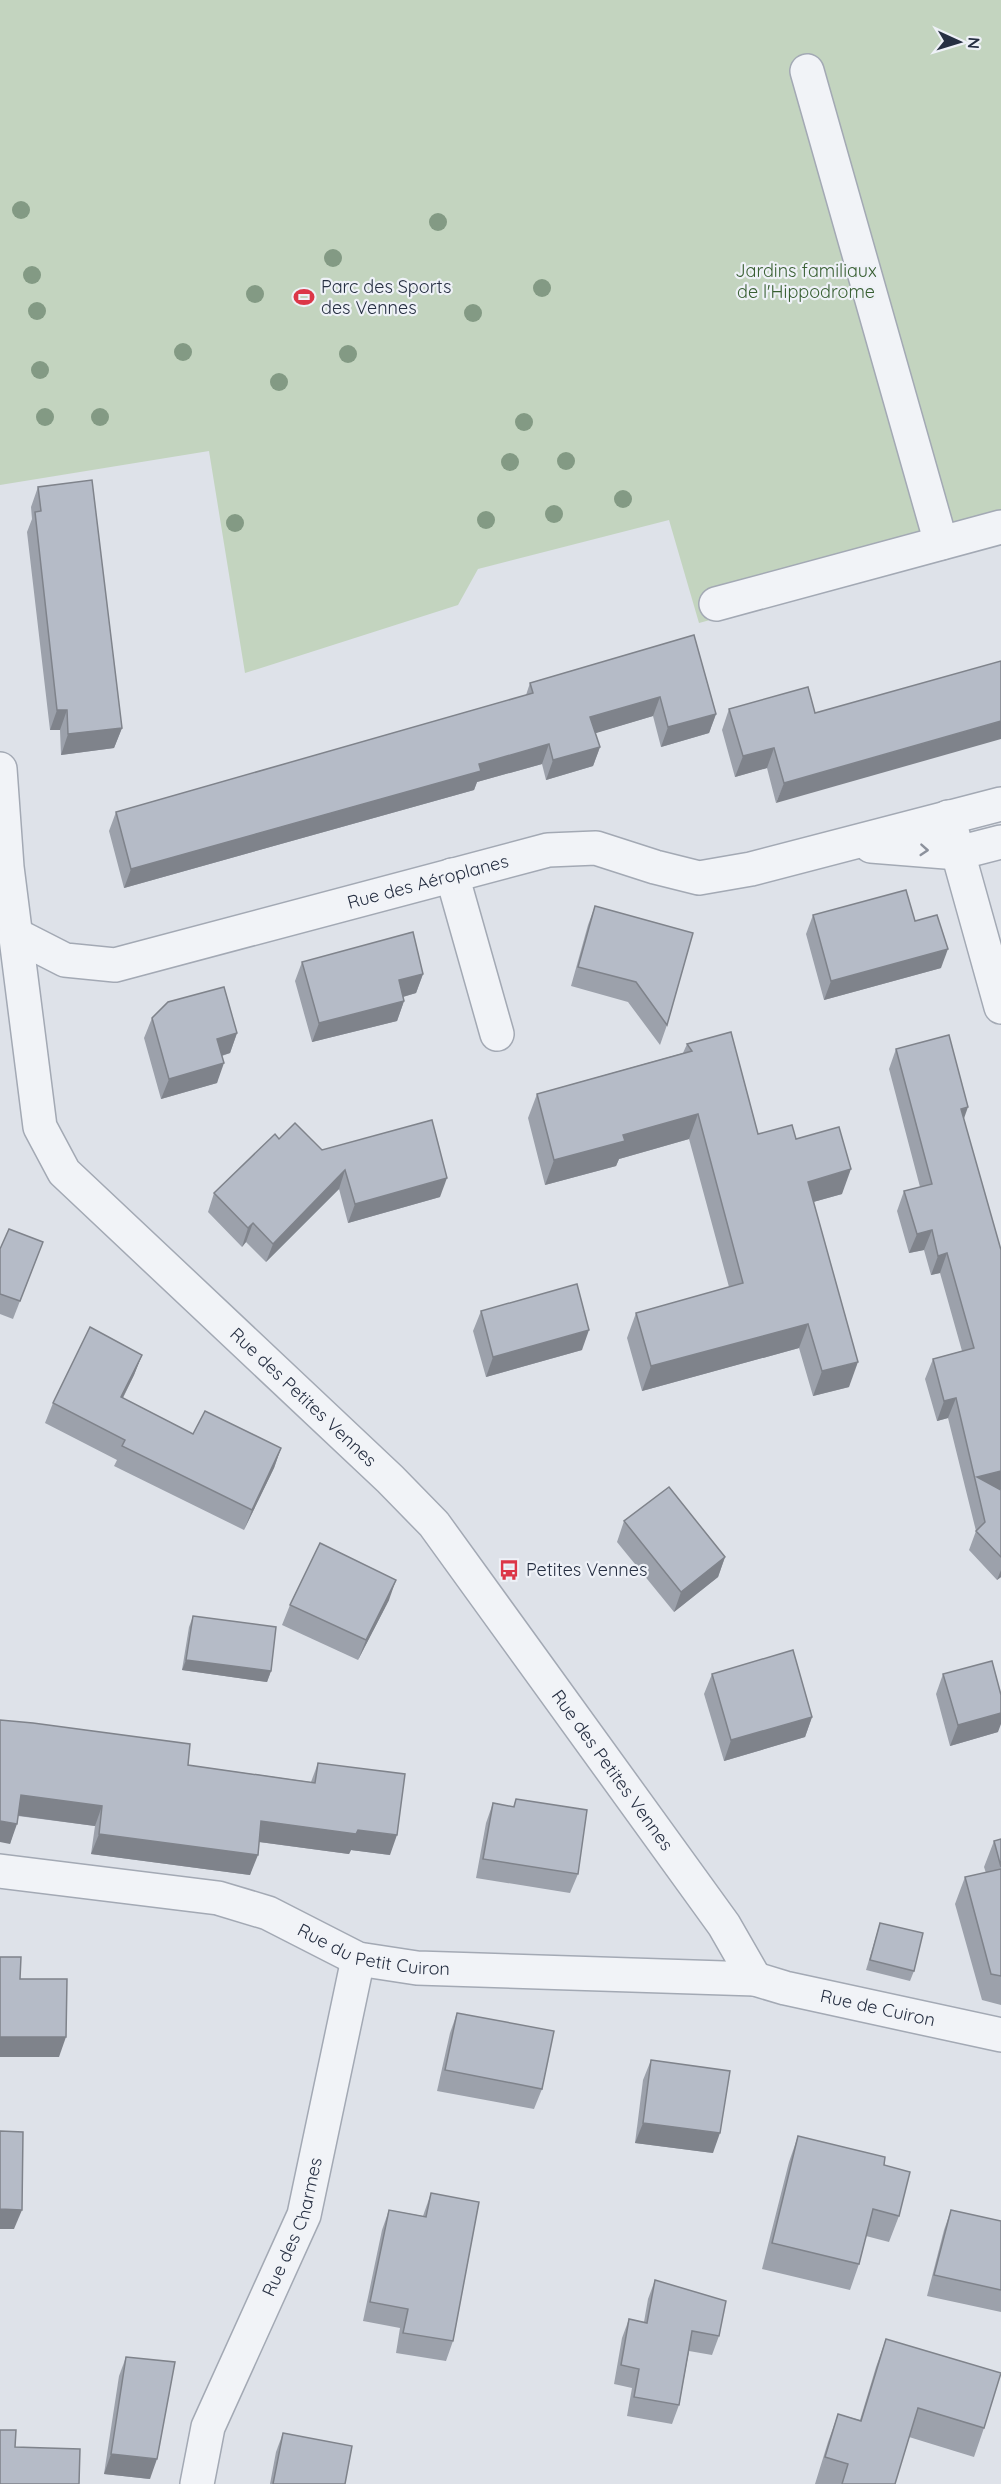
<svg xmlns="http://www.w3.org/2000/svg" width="1001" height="2484" font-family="Quicksand,sans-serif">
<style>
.green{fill:#c3d4bf}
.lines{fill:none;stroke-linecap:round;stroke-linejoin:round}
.minor-casing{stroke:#a3a9b4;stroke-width:36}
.minor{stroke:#f1f3f7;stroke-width:33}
.tree{fill:#839a84}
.wall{fill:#9ca1ab}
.shaded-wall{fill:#7f838b}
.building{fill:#b5bbc7;stroke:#7f838b;stroke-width:1.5}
.oneway{stroke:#8c919c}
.labels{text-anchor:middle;stroke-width:4.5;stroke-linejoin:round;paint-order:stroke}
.park-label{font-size:18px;fill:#385f32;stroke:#eef1f7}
.poi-label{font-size:18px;fill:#262f42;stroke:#eef1f7;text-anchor:start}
.street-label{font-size:18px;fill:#262f42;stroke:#eef1f7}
</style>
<rect width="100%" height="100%" fill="#dee2e9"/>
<path class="green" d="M0 0H1001V540L699 623 669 520 478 569 458 605 245 673 209 451 0 485Z"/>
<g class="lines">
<g class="minor-casing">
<g id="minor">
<path d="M807 71 941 543"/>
<path d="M716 604 1001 527"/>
<path id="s1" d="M0 769 7 867 40 1127 64 1172 390 1479 434 1524 724 1925 755 1979"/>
<path d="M948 817 1001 1007"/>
<path d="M871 846 958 853 1001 842"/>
<path d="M452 875 497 1034"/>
<path id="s2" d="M16 935 65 960 115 965 548 850 596 848 655 867 699 878 751 869 1001 804"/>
<path id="s3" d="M0 1871 218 1898 268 1913 358 1959 417 1968 755 1979 785 1988 1001 2035"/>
<path id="s4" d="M197 2484 208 2427 304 2215 358 1959"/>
</g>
</g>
<use href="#minor" class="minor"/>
</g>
<g class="tree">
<circle cx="21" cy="210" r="9"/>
<circle cx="438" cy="222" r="9"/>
<circle cx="333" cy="258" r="9"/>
<circle cx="32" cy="275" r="9"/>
<circle cx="542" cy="288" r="9"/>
<circle cx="255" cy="294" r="9"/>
<circle cx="37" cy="311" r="9"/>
<circle cx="473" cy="313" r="9"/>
<circle cx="183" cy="352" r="9"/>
<circle cx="348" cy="354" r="9"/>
<circle cx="40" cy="370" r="9"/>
<circle cx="279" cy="382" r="9"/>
<circle cx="45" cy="417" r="9"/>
<circle cx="100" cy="417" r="9"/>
<circle cx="524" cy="422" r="9"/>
<circle cx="566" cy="461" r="9"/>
<circle cx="510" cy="462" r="9"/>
<circle cx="623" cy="499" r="9"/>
<circle cx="554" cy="514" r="9"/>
<circle cx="486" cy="520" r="9"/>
<circle cx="235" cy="523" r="9"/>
</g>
<g class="wall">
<path d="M38 487 122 728 114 748 61 755 60 730H50L27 532 32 519 31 507Z"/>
<path d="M694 635 716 714 709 733 661 747 653 716 595 733 600 747 593 766 546 780 542 764 477 782 474 790 124 888 109 831 116 812 526 695 530 683Z"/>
<path d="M729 709 815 713 776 803 767 768 735 777 722 730Z"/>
<path d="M595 906 667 1025 660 1045 628 1002 571 986 588 925Z"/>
<path d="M813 915 915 921 941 968 824 1000 806 934Z"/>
<path d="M302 962 423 974 416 993 403 997 404 1001 397 1021 312 1042 295 981Z"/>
<path d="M152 1018 237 1033 230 1053 222 1056 217 1083 161 1099 144 1038Z"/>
<path d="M687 1044 758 1134 796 1139 842 1194 813 1202 849 1387 813 1396 799 1348 642 1391 627 1338 636 1313 729 1287 689 1139 619 1159 616 1166 545 1185 528 1118 537 1094 683 1053Z"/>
<path d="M896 1049 964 1119 1000 1490H1001V1577L997 1580 969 1550 976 1531 948 1418 937 1421 925 1379 933 1359 962 1351 940 1273 931 1275 924 1250 909 1253 897 1211 904 1191 920 1187 889 1069Z"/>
<path d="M279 1139 322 1150 440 1197 348 1223 339 1189 266 1262 246 1242 242 1247 208 1212 214 1193Z"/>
<path d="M43 1242 13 1319 0 1314V1249Z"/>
<path d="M481 1311 582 1350 486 1377 473 1331Z"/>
<path d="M142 1355 134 1375 123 1398 193 1434 281 1448 274 1468 244 1530 114 1466 117 1460 45 1423 53 1403Z"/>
<path d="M624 1521 725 1557 718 1577 674 1612 617 1542Z"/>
<path d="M389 1600 358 1660 282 1625 290 1605Z"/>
<path d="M193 1616 271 1671 267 1682 182 1670 189 1627Z"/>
<path d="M712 1674 812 1717 805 1737 724 1761 704 1694Z"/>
<path d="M943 1674 998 1732 950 1746 936 1694Z"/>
<path d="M0 1720 188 1765 311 1782 318 1763 390 1855 351 1850 349 1854 259 1842 250 1875 91 1854 95 1826 18 1816 10 1844Z"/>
<path d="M516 1799 578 1874 570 1893 476 1878 486 1823 493 1803 513 1807Z"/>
<path d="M1001 1839V2005L982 2000 955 1904 965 1877 986 1873 984 1867 994 1841Z"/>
<path d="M880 1923 914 1971 910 1981 866 1970Z"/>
<path d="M457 2013 542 2089 534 2109 437 2091 450 2033Z"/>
<path d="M651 2060 713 2153 635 2143 643 2080Z"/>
<path d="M798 2136 899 2216 889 2242 866 2236 859 2264 850 2290 762 2269 789 2162Z"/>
<path d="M431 2193 453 2341 446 2361 396 2353 400 2328 363 2321 382 2230 389 2210 423 2216Z"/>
<path d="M951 2210 1001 2221V2312L927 2296 944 2230Z"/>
<path d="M655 2280 719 2336 712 2355 689 2351 679 2405 672 2424 627 2416 632 2388 614 2384 622 2338 629 2319 644 2322 648 2299Z"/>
<path d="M886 2339 984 2428 974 2457 909 2437 895 2484H815L828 2442 838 2414 860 2420 876 2367Z"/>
<path d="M126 2357 150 2479 104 2474 119 2376Z"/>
<path d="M283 2433 345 2484H270L276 2452Z"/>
</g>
<g class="shaded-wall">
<path d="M660 697 653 716 583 737 590 717Z"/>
<path d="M57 710H67L60 730H50Z"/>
<path d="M716 714 709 733 661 747 668 727Z"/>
<path d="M1001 721V739L776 803 784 783Z"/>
<path d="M122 728 114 748 61 755 68 734Z"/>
<path d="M549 744 542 764 477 782 474 790 124 888 131 869 479 764Z"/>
<path d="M600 747 593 766 546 780 553 760Z"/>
<path d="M774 748 767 768 735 777 743 756Z"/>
<path d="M948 949 941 968 824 1000 831 981Z"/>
<path d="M423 974 416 993 392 1000 399 980Z"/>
<path d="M404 1001 397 1021 312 1042 319 1023Z"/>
<path d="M237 1033 230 1053 210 1059 217 1039Z"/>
<path d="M224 1063 217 1083 161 1099 169 1079Z"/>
<path d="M968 1107 961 1127V1109Z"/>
<path d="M698 1114 689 1139 619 1159 616 1166 545 1185 554 1160 623 1135Z"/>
<path d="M851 1169 842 1194 799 1206 808 1182Z"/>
<path d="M345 1170 339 1189 266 1262 273 1244Z"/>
<path d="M447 1178 440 1197 348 1223 355 1204Z"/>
<path d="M253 1223 246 1242 242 1247 248 1228Z"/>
<path d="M932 1230 924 1250 909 1253 917 1234Z"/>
<path d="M947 1253 940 1273 931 1275 938 1256Z"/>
<path d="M808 1324 799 1348 642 1391 651 1366Z"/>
<path d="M589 1330 582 1350 486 1377 493 1357Z"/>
<path d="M142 1355 134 1375 113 1417 121 1397Z"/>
<path d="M858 1362 849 1387 813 1396 822 1371Z"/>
<path d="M956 1398 948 1418 937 1421 944 1401Z"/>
<path d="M281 1448 274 1468 244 1530 252 1510Z"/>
<path d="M1001 1471V1489L979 1495 977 1477Z"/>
<path d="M725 1557 718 1577 674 1612 681 1592Z"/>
<path d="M1001 1570V1577L997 1580Z"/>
<path d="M396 1580 389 1600 358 1660 366 1640Z"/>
<path d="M186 1660 271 1671 267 1682 182 1670Z"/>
<path d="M1001 1713V1724L998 1732 950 1746 958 1725Z"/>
<path d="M812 1717 805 1737 724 1761 731 1740Z"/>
<path d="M21 1795 102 1806 95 1826 14 1815Z"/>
<path d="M0 1821 17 1824 10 1844 0 1842Z"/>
<path d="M261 1821 358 1830 397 1835 390 1855 351 1850 349 1854 253 1841Z"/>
<path d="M99 1834 258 1855 250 1875 91 1854Z"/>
<path d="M0 2037H66L59 2057H0Z"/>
<path d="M643 2123 720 2133 713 2153 635 2143Z"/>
<path d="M0 2209 22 2210 14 2229H0Z"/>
<path d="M111 2454 157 2459 150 2479 104 2474Z"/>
</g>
<g class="building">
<path d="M92 480 122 728 68 734 67 710H57L35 512 41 511 38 487Z"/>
<path d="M694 635 716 714 668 727 660 697 590 717 600 747 553 760 549 744 479 764 481 771 131 869 116 812 533 693 530 683Z"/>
<path d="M1001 661V721L784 783 774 748 743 756 729 709 808 687 815 713Z"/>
<path d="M906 890 915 921 937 915 948 949 831 981 813 915Z"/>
<path d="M595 906 693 933 667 1025 636 982 578 967Z"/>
<path d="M413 932 423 974 399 980 404 1001 319 1023 302 962Z"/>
<path d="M224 987 237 1033 217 1039 224 1063 169 1079 152 1018 168 1002Z"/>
<path d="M731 1032 758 1134 792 1125 796 1139 839 1127 851 1169 808 1182 858 1362 822 1371 808 1324 651 1366 636 1313 743 1283 698 1114 623 1135 625 1141 554 1160 537 1094 692 1051 687 1044Z"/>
<path d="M949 1035 968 1107 961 1109 1001 1250V1471L977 1477 1001 1490V1557L976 1531 985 1522 956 1398 944 1401 933 1359 974 1348 947 1253 938 1256 932 1230 917 1234 904 1191 932 1184 896 1049Z"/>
<path d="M432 1120 447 1178 355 1204 345 1170 273 1244 253 1223 248 1228 214 1193 275 1134 279 1139 295 1123 322 1150Z"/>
<path d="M9 1229 43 1242 20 1301 0 1294V1249Z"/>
<path d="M577 1284 589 1330 493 1357 481 1311Z"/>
<path d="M90 1327 142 1355 121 1397 193 1434 205 1411 281 1448 252 1510 122 1446 125 1440 53 1403Z"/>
<path d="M669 1487 725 1557 681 1592 624 1521Z"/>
<path d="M320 1543 396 1580 366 1640 290 1605Z"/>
<path d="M193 1616 276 1627 271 1671 186 1660Z"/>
<path d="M793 1650 812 1717 731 1740 712 1674Z"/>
<path d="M992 1661 1001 1695V1713L958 1725 943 1674Z"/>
<path d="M0 1720 33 1723 190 1744 188 1765 315 1783 318 1763 405 1774 397 1835 358 1830 356 1834 261 1821 258 1855 99 1834 102 1806 21 1795 17 1824 0 1821Z"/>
<path d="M516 1799 587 1810 578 1874 483 1859 493 1803 514 1807Z"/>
<path d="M1001 1839V1867L994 1841Z"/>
<path d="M1001 1869V1976L991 1974 965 1877Z"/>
<path d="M880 1923 923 1933 914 1971 870 1960Z"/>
<path d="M0 1957H21L20 1979H67L66 2037H0Z"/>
<path d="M457 2013 554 2031 542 2089 445 2070Z"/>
<path d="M651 2060 730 2071 720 2133 643 2123Z"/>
<path d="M0 2131 23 2132 22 2210 0 2209Z"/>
<path d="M798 2136 885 2157 884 2165 910 2172 899 2216 873 2209 859 2264 772 2243Z"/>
<path d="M431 2193 479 2202 453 2341 403 2333 408 2309 370 2302 389 2210 426 2217Z"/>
<path d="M951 2210 1001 2221V2290L934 2275Z"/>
<path d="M655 2280 726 2301 719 2336 692 2331 679 2405 634 2397 639 2369 621 2365 629 2319 647 2323Z"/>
<path d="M886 2339 1001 2373 984 2428 918 2408 895 2484H842L848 2464 825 2457 838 2414 861 2421Z"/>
<path d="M126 2357 175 2362 157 2459 111 2454Z"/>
<path d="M0 2430H16L15 2447 80 2449 79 2484H0Z"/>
<path d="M283 2433 352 2446 345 2484H273Z"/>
</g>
<defs><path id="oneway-chevron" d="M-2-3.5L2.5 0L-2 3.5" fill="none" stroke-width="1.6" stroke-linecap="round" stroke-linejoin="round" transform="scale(1.5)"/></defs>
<use class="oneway" href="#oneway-chevron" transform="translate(924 850) rotate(4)"/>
<defs>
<g id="stadium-bare" transform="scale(1.62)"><path d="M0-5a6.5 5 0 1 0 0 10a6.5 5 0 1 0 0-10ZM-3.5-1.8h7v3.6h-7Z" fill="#dc3648" stroke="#eef1f7" stroke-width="2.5" paint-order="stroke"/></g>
<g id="bus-bare" transform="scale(1.62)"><path d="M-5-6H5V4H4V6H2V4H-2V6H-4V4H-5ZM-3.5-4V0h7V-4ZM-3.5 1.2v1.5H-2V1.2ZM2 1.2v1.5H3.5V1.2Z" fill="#dc3648" stroke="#eef1f7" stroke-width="2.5" paint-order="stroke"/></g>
</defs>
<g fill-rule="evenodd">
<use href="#stadium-bare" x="304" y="297"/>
<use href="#bus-bare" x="509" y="1570"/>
</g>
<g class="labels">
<g class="park-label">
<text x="806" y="277">Jardins familiaux<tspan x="806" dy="21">de l'Hippodrome</tspan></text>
</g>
<g class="poi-label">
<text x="321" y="293">Parc des Sports<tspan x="321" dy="21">des Vennes</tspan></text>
<text x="526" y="1576">Petites Vennes</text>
</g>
<g class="street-label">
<text dy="6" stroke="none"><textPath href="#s2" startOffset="429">Rue des Aéroplanes</textPath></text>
<text dy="6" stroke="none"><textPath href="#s1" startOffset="740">Rue des Petites Vennes</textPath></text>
<text dy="6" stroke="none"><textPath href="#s1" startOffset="1226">Rue des Petites Vennes</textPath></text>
<text dy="6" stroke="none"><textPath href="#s3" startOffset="386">Rue du Petit Cuiron</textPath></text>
<text dy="6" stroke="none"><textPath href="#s3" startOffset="897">Rue de Cuiron</textPath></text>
<text dy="6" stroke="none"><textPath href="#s4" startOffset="276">Rue des Charmes</textPath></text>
</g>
</g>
<g transform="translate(959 42) rotate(94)" stroke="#eef1f7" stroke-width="4.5" paint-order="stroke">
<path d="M0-4.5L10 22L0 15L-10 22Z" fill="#262f42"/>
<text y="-9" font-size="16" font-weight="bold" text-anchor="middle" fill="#262f42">N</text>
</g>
</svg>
